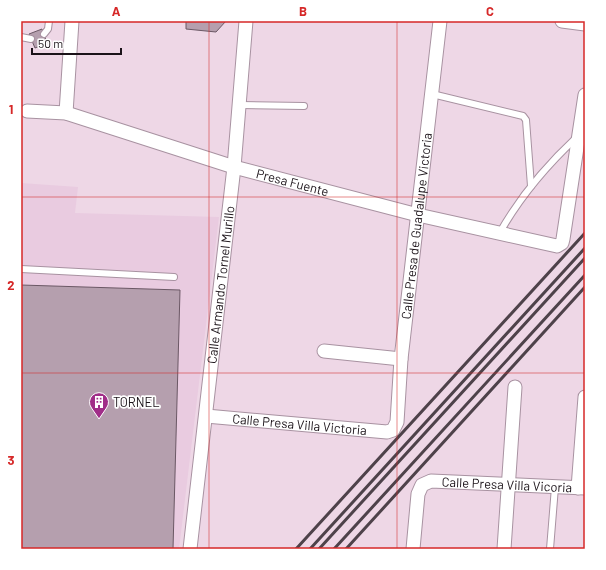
<svg xmlns="http://www.w3.org/2000/svg" width="606" height="570" font-family="Barlow,sans-serif">
<style>
.built{fill:#e9cbe0}
.building{fill:#b59fae;stroke:#6b5865}
.lines{fill:none;stroke-linecap:round;stroke-linejoin:round}
.service-casing{stroke:#a892a1;stroke-width:8}
.minor-casing{stroke:#a892a1;stroke-width:15}
.service{stroke:#fff;stroke-width:6}
.minor{stroke:#fff;stroke-width:13}
.rail{stroke:#4e424a;stroke-width:3}
.grid{fill:none;stroke:#d62828;stroke-width:1;stroke-opacity:0.55}
.labels{text-anchor:middle;stroke-width:3.5;stroke-linejoin:round;paint-order:stroke}
.street-label{font-size:13px;fill:#1b1319;stroke:#fff}
.poi-label{font-size:13px;fill:#1b1319;stroke:#fff;text-anchor:start}
.neatline{fill:none;stroke:#d62828;stroke-width:1.5}
.grid-label{font-size:13px;text-anchor:middle;font-weight:bold;fill:#d62828}
</style>
<rect width="100%" height="100%" fill="#eed7e6"/>
<path class="built" d="M21 183 78 187 75 213 219 217 179 549H21Z"/>
<g class="building">
<path d="M186 21H226L216 32 186 29Z"/>
<path d="M42 29 47 43 35 48 29 34Z"/>
<path d="M21 285 180 290 173 549H21Z"/>
</g>
<g class="lines">
<g class="service-casing">
<g id="service">
<path d="M44 34 48 29 49 21"/>
<path d="M21 37 31 39"/>
<path d="M432 94 523 116 526 120 531 186"/>
<path d="M240 105 304 106"/>
<path d="M499 234C519 198 547 165 577 137"/>
<path d="M21 269 174 277"/>
<path d="M550 549 555 487"/>
</g>
</g>
<g class="minor-casing">
<g id="minor">
<path d="M562 21 585 24"/>
<path id="s1" d="M27 111 66 113 234 167 418 215 557 246 562 243 563 239 585 95"/>
<path d="M66 113 72 21"/>
<path d="M324 351 401 359"/>
<path id="s2" d="M206 416 387 432 393 430 397 422 401 359 440 21"/>
<path d="M578 488 585 397"/>
<path id="s3" d="M190 549 234 167 246 21"/>
<path id="s4" d="M413 549 418 494 422 485 431 481 585 488"/>
<path d="M504 549 515 387"/>
</g>
</g>
<use href="#service" class="service"/>
<use href="#minor" class="minor"/>
<g class="rail">
<path d="M296 549 585 233"/>
<path d="M310 549 585 248"/>
<path d="M319 549 585 258"/>
<path d="M334 549 585 275"/>
<path d="M346 549 585 287"/>
</g>
</g>
<path class="grid" d="M209 21V549M397 21V549M21 197H585M21 373H585"/>
<defs>
<g id="building-pin" transform="scale(1)"><path d="M0 17L-7.5 6A9.5 9.5 0 1 1 7.5 6Z" fill="#a02d88" stroke="#fff"/><path d="M-4-6H4V6H1V3H-1V6H-4ZM-2.5-4.3h1.7v1.8h-1.7ZM.8-4.3h1.7v1.8H.8ZM-2.5-1h1.7V.8h-1.7ZM.8-1h1.7V.8H.8Z" fill="#fff"/></g>
</defs>
<g fill-rule="evenodd">
<use href="#building-pin" x="99" y="402"/>
</g>
<g class="labels">
<g class="street-label">
<text dy="5" stroke="none"><textPath href="#s1" startOffset="276">Presa Fuente</textPath></text>
<text dy="5" stroke="none"><textPath href="#s2" startOffset="394">Calle Presa de Guadalupe Victoria</textPath></text>
<text dy="5" stroke="none"><textPath href="#s3" startOffset="266">Calle Armando Tornel Murillo</textPath></text>
<text dy="5" stroke="none"><textPath href="#s2" startOffset="94">Calle Presa Villa Victoria</textPath></text>
<text dy="5" stroke="none"><textPath href="#s4" startOffset="151">Calle Presa Villa Vicoria</textPath></text>
</g>
<g class="poi-label">
<text x="113" y="407">TORNEL</text>
</g>
</g>
<rect width="606" height="570" fill="none" stroke="#ffffff" stroke-width="44"/>
<path d="M32 48v6h89v-6" fill="none" stroke="#1b1319" stroke-width="2"/>
<text x="38" y="48" font-size="12" fill="#1b1319" stroke="#ffffff" stroke-width="3" paint-order="stroke">50 m</text>
<rect x="22" y="22" width="562" height="526" class="neatline"/>
<g class="grid-label">
<text x="116" y="16">A</text>
<text x="303" y="16">B</text>
<text x="490" y="16">C</text>
<text x="11" y="114">1</text>
<text x="11" y="290">2</text>
<text x="11" y="465">3</text>
</g>
</svg>
